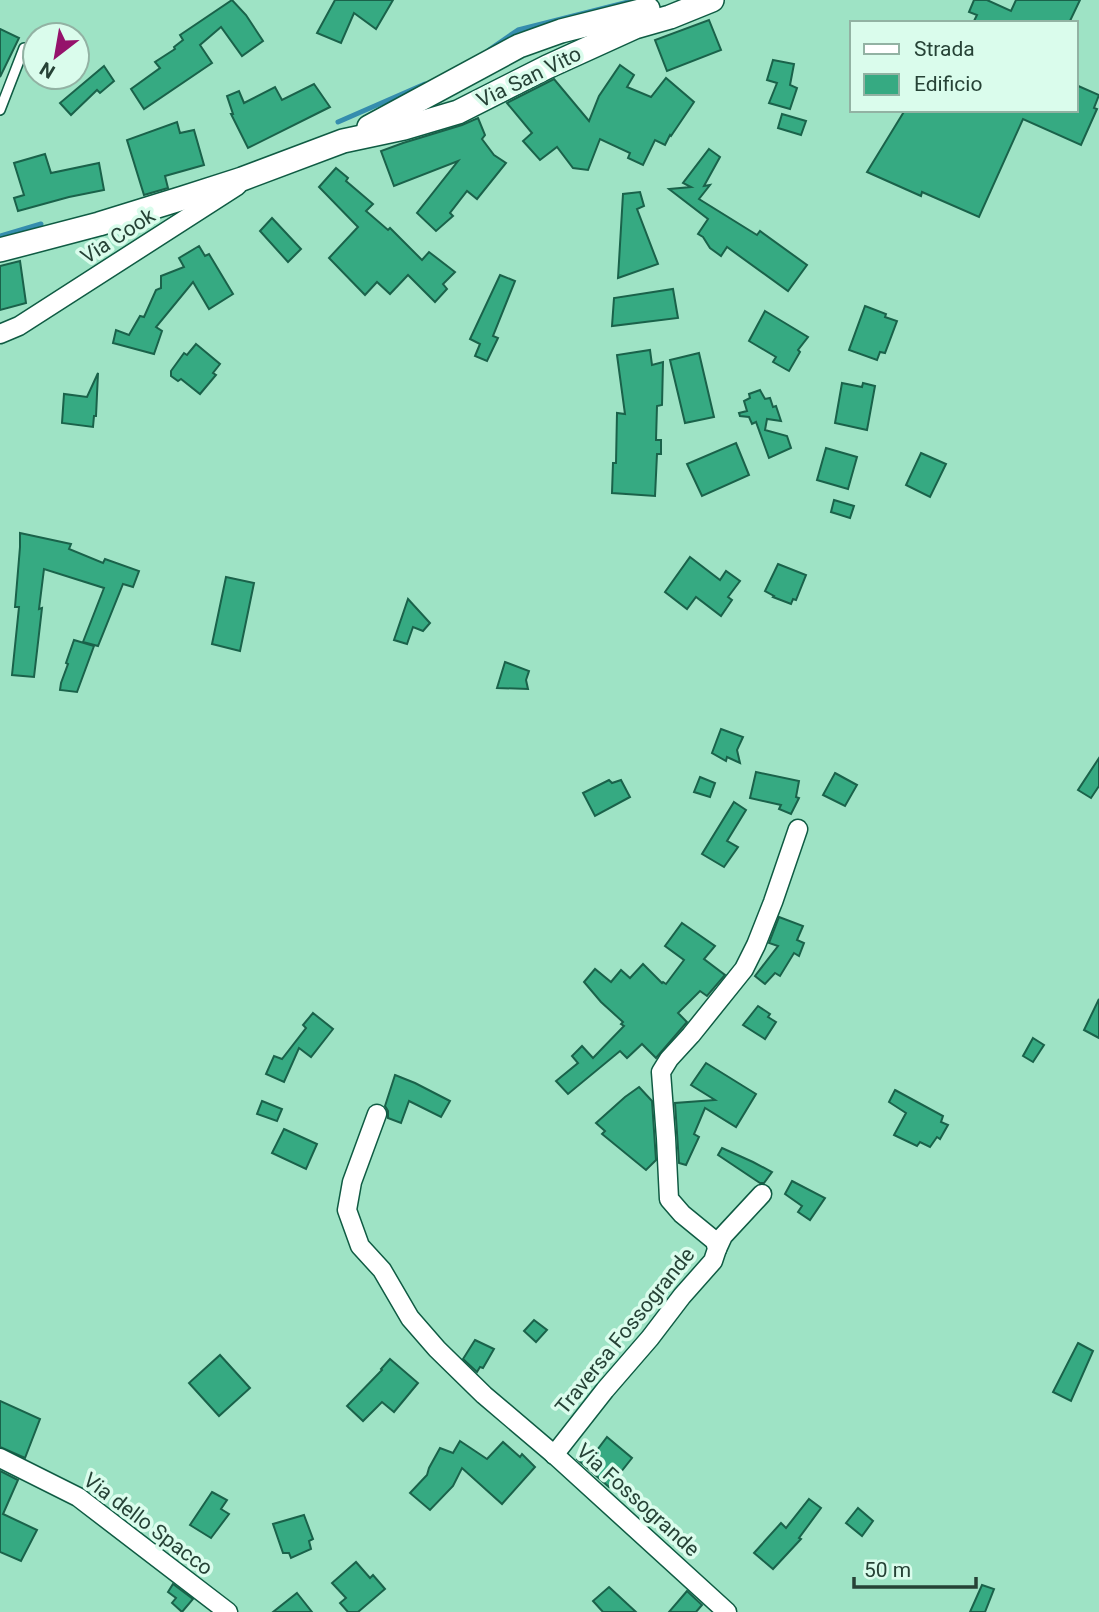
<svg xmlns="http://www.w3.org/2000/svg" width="1099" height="1612" font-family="Roboto,sans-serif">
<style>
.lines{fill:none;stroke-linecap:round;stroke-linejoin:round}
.stream{stroke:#358dae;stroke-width:5}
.building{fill:#36aa82;stroke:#1a624a;stroke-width:2}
.service-casing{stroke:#0f5b43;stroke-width:12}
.minor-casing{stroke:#0f5b43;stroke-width:21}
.tertiary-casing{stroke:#0f5b43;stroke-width:26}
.service{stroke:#fff;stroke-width:9}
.minor{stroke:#fff;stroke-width:18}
.tertiary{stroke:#fff;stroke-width:23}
.labels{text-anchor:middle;stroke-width:7;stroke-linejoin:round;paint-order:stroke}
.street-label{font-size:21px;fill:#264236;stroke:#dafcec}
</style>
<rect width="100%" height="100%" fill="#9ee3c5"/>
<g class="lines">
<g class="stream">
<path d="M489 50 518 30 636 0"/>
<path d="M338 122 425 84"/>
<path d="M0 236 41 224"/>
</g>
</g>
<g class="building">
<path d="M232 0 246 15 263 41 242 56 221 27 200 45 212 63 144 109 131 89 160 68 155 62 175 49 174 47 183 40 180 35Z"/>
<path d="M335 0H393L376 29 354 13 341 43 317 33Z"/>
<path d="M974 0H987L1011 11 1016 0H1080L1069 23H973L977 15 969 12Z"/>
<path d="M709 20 721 50 667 71 655 40Z"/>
<path d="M0 29 19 38 0 77Z"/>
<path d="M773 60 794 64 790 85 797 88 790 109 769 103 777 83 767 80Z"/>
<path d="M620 65 634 75 627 87 651 97 666 78 694 102 671 136 670 135 665 145 655 140 643 165 628 158 630 153 600 139 588 170 573 168 557 147 540 160 523 141 532 133 507 103 554 79 589 121 599 96Z"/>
<path d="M104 66 114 81 100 93 97 90 71 115 60 103Z"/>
<path d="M314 84 330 107 248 148 231 114H233L227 96 239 91 244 103 275 87 282 100Z"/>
<path d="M1076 85 1099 95 1094 108 1097 109 1081 145 1023 119 979 217 922 192 921 196 867 172 905 110H1076Z"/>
<path d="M782 114 806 121 801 135 778 128Z"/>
<path d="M478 118 485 135 482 139 494 155 506 163 477 199 467 191 450 213 453 216 436 231 417 213 458 161 394 186 381 151 403 143 462 125Z"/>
<path d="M177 122 180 133 194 130 204 165 165 176 168 188 144 195 127 140Z"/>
<path d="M709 149 720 157 704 186 710 185 699 199 757 235 760 231 807 265 788 291 727 247 721 256 710 248 703 237 698 234 708 219 669 189 691 187 683 183Z"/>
<path d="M45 154 51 173 99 163 104 190 69 197 18 211 14 198 24 195 14 163Z"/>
<path d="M336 168 348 178 346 181 373 204 366 211 388 230 390 228 422 260 429 252 455 272 443 284 447 289 435 302 408 275 390 294 377 282 365 295 329 258 358 227 319 187Z"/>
<path d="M640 192 644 206 637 209 658 264 618 278 623 194Z"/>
<path d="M272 218 301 249 288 262 260 231Z"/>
<path d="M199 246 205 256 209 254 233 294 209 309 193 282 156 327 162 331 154 354 113 343 116 330 129 335 140 316 144 317 156 290 161 288V276L184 267 179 258Z"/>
<path d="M20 261 26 303 0 310V266Z"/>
<path d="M500 275 515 281 493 336 498 338 487 361 475 356 480 344 470 339Z"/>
<path d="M673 289 678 318 612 326 614 298Z"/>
<path d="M865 306 886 314 885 317 897 321 885 353 880 352 877 360 849 350Z"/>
<path d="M765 311 808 337 798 350 800 352 789 371 773 362 776 357 749 341Z"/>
<path d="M196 344 220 364 213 373 216 375 200 394 181 379 178 381 171 376V371L184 353 187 355Z"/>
<path d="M650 350 652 365 663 362 662 405 657 406 656 440H661V454H657L655 496 612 493 613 463H616L617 413 625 414 617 355Z"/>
<path d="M699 353 714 417 685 423 670 360Z"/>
<path d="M98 373 96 416H94L93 427 62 423 64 394 87 397Z"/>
<path d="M842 383 862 387 863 383 875 386 867 430 835 423Z"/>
<path d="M760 390 765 399 770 398 773 407 776 406 781 421 767 419 765 430 787 436 791 448 769 458 756 422 752 424 749 417 740 416 739 413 747 411 744 401 750 398 749 394Z"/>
<path d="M736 443 749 475 702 496 687 464Z"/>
<path d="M826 448 857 457 848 489 817 480Z"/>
<path d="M921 453 946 464 930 497 906 485Z"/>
<path d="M834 500 854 506 850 518 831 512Z"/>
<path d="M20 533 71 544 69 549 103 563 105 559 139 571 133 587 123 584 98 646 83 642 104 588 44 569 39 609 42 608 34 677 12 675 19 607H15L20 547Z"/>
<path d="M690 557 720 580 726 571 740 581 728 597 732 600 721 616 696 597 687 609 665 592Z"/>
<path d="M778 564 806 575 796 600 793 599 791 604 773 597 774 596 765 591Z"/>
<path d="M226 577 254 583 240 651 212 644Z"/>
<path d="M408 599 430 623 423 631 413 627 407 644 394 640Z"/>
<path d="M74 640 94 646 77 692 60 690 61 683 68 664 66 663Z"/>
<path d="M505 662 529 671 526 680 528 689 497 688Z"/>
<path d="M721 729 743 737 737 750 740 763 727 757 726 761 712 753Z"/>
<path d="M1099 758V786L1091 798 1078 790Z"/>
<path d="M756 772 799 781 796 797 799 798 791 814 779 809 781 805 750 798Z"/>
<path d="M835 773 857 785 845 806 823 795Z"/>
<path d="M700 777 715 783 710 797 694 792Z"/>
<path d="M609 780 612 783 621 780 630 797 595 816 583 793Z"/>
<path d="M734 802 746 810 727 841 738 847 724 867 702 854Z"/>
<path d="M779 917 803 926 797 940 804 943 799 956 794 953 780 976 775 973 765 984 755 976 778 946 769 943Z"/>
<path d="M682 923 715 946 704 959 725 975 707 996 700 991 678 1013 687 1022 656 1058 642 1044 627 1058 620 1051 568 1094 556 1081 578 1063 572 1056 582 1046 593 1058 624 1026 621 1024 623 1022 601 1002 584 982 595 969 611 982 621 970 630 978 643 964 662 983 663 982 666 984 684 960 665 946Z"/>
<path d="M1099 999V1038L1084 1030Z"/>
<path d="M758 1006 770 1014 768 1017 776 1022 765 1039 743 1025Z"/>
<path d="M313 1013 333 1029 311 1057 299 1048 284 1082 266 1074 274 1056 282 1059 306 1028 303 1025Z"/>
<path d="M1033 1038 1044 1045 1033 1062 1023 1056Z"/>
<path d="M706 1063 756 1094 736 1127 705 1108 694 1134 699 1137 686 1165 679 1163 675 1103 715 1100 691 1085Z"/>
<path d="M395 1075 415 1083 450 1101 441 1117 409 1101 401 1123 388 1118V1111L385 1106Z"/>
<path d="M639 1087 652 1101 656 1160 646 1170 602 1134 605 1131 596 1123 625 1097Z"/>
<path d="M895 1090 943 1116 941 1122 948 1125 940 1139 937 1137 930 1147 920 1142 917 1146 894 1135 906 1113 889 1102Z"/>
<path d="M262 1101 282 1109 277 1121 257 1114Z"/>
<path d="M284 1129 317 1144 306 1169 272 1153Z"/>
<path d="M722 1148 753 1162 772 1172 764 1183H760L718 1155Z"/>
<path d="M792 1181 825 1198 810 1220 798 1212 802 1206 785 1194Z"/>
<path d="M534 1320 547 1330 536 1342 524 1331Z"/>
<path d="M475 1340 494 1349 483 1368 480 1367 477 1372 463 1359Z"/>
<path d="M1078 1343 1093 1351 1071 1401 1053 1392Z"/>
<path d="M220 1355 250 1388 219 1416 189 1383Z"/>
<path d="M390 1359 418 1383 394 1412 382 1402 363 1421 347 1406 382 1370 381 1369Z"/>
<path d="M0 1401 40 1419 25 1458 0 1447Z"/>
<path d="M607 1437 632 1458 609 1487 577 1459 586 1447 594 1454Z"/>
<path d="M460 1441 487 1459 503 1442 520 1457 522 1454 535 1467 502 1504 462 1468 453 1486 430 1510 410 1493 427 1475 429 1468 440 1448 453 1453Z"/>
<path d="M0 1471 18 1480 3 1514 37 1530 21 1561 0 1552Z"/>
<path d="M212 1492 227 1500 221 1509 229 1514 211 1538 190 1525Z"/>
<path d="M809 1499 821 1508 799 1538 801 1539 773 1569 754 1553 781 1523 786 1528Z"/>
<path d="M858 1508 873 1521 862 1536 846 1523Z"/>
<path d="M304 1515 313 1539 309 1541 311 1549 291 1558 289 1553H283L273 1524Z"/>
<path d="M356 1562 370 1578 373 1575 385 1589 358 1612H348L340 1603 346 1598 332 1583Z"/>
<path d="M173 1584 193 1599 182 1612 172 1603 176 1598 168 1592Z"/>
<path d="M982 1585 994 1589 985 1612H970Z"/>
<path d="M609 1587 636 1612H603L593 1601Z"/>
<path d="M687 1591 702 1605 696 1612H669Z"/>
<path d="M297 1593 312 1612H273Z"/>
</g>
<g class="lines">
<g class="service-casing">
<path id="service" d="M0 110 24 48"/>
</g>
<g class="minor-casing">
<g id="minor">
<path d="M0 334 19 326 237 186"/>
<path d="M377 1114 352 1182 347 1210 360 1246 382 1270 410 1318 437 1349 484 1395 557 1457 727 1612"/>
<path d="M717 1249 723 1236 762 1194"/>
<path d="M554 1455 605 1390 650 1338 682 1296 713 1261 717 1249 715 1241 682 1214 669 1199 666 1138 661 1072 669 1059 691 1035 744 969 756 945 773 902 798 829"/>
<path d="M0 1458 78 1497 228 1612"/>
</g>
</g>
<g class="tertiary-casing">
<g id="tertiary">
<path d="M369 127 519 46 561 31 648 9"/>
<path d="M0 250 99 224 183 198 242 179 343 141 404 128 458 112 547 67 635 27 670 17 712 0"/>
</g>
</g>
<use href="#service" class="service"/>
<use href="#minor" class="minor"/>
<use href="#tertiary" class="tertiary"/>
</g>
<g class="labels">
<g class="street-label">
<text transform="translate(529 77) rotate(-26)" y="7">Via San Vito</text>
<text transform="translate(118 236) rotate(-33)" y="7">Via Cook</text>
<text transform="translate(625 1331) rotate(-51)" y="7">Traversa Fossogrande</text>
<text transform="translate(638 1500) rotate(42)" y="7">Via Fossogrande</text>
<text transform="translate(148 1524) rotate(37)" y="7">Via dello Spacco</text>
</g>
</g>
<rect x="850" y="21" width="228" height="91" fill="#dafcec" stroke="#92b2a3" stroke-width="2"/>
<rect x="864" y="44" width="35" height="10" fill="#ffffff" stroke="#92b2a3" stroke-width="2"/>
<text x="914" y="56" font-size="21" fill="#264236">Strada</text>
<rect x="864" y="74" width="35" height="21" fill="#36aa82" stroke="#92b2a3" stroke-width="2"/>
<text x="914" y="91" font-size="21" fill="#264236">Edificio</text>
<g transform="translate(56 56) rotate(211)"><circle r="33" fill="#dafcec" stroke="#92b2a3" stroke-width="2"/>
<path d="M0-5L12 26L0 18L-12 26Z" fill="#95126b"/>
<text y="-10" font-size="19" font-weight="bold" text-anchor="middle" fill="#264236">N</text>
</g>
<path d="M854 1577v10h122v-10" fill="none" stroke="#264236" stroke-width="3.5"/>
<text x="864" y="1577" font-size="21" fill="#264236" stroke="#dafcec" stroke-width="5" paint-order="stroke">50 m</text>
</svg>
